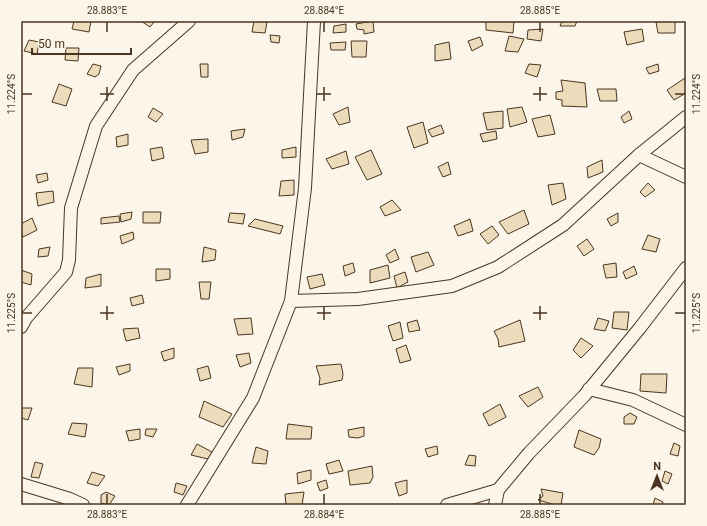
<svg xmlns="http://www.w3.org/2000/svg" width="707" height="526" font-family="Roboto,sans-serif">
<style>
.building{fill:#ecdcbc;stroke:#4a3520}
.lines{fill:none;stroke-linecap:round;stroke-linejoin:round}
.minor-casing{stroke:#4a3520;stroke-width:14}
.minor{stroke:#fbf6e9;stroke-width:12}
.ticks{fill:none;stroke:#4a3520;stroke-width:1.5}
.neatline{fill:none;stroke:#4a3520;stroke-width:1.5}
.ticks-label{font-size:10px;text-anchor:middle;fill:#4a3520}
</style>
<rect width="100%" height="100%" fill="#fbf6e9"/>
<g class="building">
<path d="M74 21H91L89 32 72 29Z"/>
<path d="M141 21H155L150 27Z"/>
<path d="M254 21 267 22 265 33 252 32Z"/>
<path d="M373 21 374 32 364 34V30L357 29 356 24Z"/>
<path d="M486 21H514L513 33 486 30Z"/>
<path d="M562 21H577L575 26H560Z"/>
<path d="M667 21H675V33H658L656 22Z"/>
<path d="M346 24V32L333 33 334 26Z"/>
<path d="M543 29 541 41 527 39 528 30Z"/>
<path d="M642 29 644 41 627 45 624 32Z"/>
<path d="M270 35 280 36 279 43 271 42Z"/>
<path d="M509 36 524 39 518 52 505 51Z"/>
<path d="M480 37 483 45 472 51 468 41Z"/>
<path d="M29 40 39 42 37 54 24 51Z"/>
<path d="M351 41H367L366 57H352Z"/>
<path d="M346 42 345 50H331L330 43Z"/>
<path d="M449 42 451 59 435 61V45Z"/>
<path d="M66 48H79L78 61 65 60Z"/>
<path d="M93 64 101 66 99 74 95 77 87 74Z"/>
<path d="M200 64H208V77H201Z"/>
<path d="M529 64 541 65 537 77 525 73Z"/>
<path d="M658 64 659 71 649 74 646 68Z"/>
<path d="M685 78 686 93 674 100 667 90Z"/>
<path d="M561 80 585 83 587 107 562 106V100L556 99V92L563 91Z"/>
<path d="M59 84 72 89 66 106 52 102Z"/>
<path d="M597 89H616L617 101H600Z"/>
<path d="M348 107 350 122 339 125 333 114Z"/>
<path d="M522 107 527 122 510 127 507 109Z"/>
<path d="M153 108 163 114 156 122 148 117Z"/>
<path d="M503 111V128L487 130 483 113Z"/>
<path d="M629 111 632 119 624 123 621 117Z"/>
<path d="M550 115 555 134 538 137 532 119Z"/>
<path d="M423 122 428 143 414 148 407 127Z"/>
<path d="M441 125 444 133 432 137 428 130Z"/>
<path d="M245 129 243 137 232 140 231 131Z"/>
<path d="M496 131 497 139 483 142 480 134Z"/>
<path d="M128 134V145L117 147 116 137Z"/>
<path d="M208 139V152L195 154 191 140Z"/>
<path d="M162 147 164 158 152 161 150 149Z"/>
<path d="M296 147V157L282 158V150Z"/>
<path d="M371 150 382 174 367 180 355 157Z"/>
<path d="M346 151 349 164 332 169 326 159Z"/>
<path d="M602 160 603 172 588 178 587 167Z"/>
<path d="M448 162 451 174 443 177 438 167Z"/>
<path d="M47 173 48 180 38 183 36 175Z"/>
<path d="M294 180V195L279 196 281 181Z"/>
<path d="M563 183 566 199 552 205 548 185Z"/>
<path d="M648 183 655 190 645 197 640 192Z"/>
<path d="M53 191 54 202 38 206 36 193Z"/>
<path d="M392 200 401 210 385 216 380 207Z"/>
<path d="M524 210 529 224 508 234 499 222Z"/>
<path d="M132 212 131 219 121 222 120 214Z"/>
<path d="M143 212H161L160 223H143Z"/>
<path d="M230 213 245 214 243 224 228 222Z"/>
<path d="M618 213V222L611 226 607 219Z"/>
<path d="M119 216 120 222 101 224V218Z"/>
<path d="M32 218 37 230 23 237 21 231V224Z"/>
<path d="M255 219 283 226 280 234 248 226Z"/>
<path d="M470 219 473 231 458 236 454 226Z"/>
<path d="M492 226 499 235 488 244 480 234Z"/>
<path d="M133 232 134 239 122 244 120 236Z"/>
<path d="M648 235 660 239 656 252 642 249Z"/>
<path d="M587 239 594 249 584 256 577 246Z"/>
<path d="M50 247 48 256 38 257 39 249Z"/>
<path d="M204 247 216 250 215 260 202 262Z"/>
<path d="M395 249 399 259 390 263 386 255Z"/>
<path d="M428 252 434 265 416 272 411 257Z"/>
<path d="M353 263 355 272 345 276 343 266Z"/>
<path d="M616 263 617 277 606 278 603 265Z"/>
<path d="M388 265 390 278 370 283V270Z"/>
<path d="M634 266 637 274 626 279 623 272Z"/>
<path d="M156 269H170V279L156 281Z"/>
<path d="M21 270 32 274 31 285 21 282Z"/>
<path d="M405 272 408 282 397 288 394 276Z"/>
<path d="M101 274V286L85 288 86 278Z"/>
<path d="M322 274 325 285 310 289 307 277Z"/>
<path d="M199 282H211L209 299H201Z"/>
<path d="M142 295 144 303 132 306 130 298Z"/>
<path d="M614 312H629L627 330 612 328Z"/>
<path d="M251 318 253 334 238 335 234 319Z"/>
<path d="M598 318 609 321 605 331 594 329Z"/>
<path d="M417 320 420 330 409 332 407 323Z"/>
<path d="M520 320 525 341 499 347 498 339 494 331Z"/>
<path d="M400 322 403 338 393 341 388 326Z"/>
<path d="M138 328 140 338 126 341 123 329Z"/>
<path d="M581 338 593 346 581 358 573 350Z"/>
<path d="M406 345 411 360 400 363 396 349Z"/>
<path d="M174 348V358L164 361 161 352Z"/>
<path d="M249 353 251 363 240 367 236 355Z"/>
<path d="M130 364V371L119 375 116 367Z"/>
<path d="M341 364 343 374 342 380 319 385 320 378 316 366Z"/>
<path d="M208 366 211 378 200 381 197 369Z"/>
<path d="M78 368H93L92 387 74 384Z"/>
<path d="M641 374H667L666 393 640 391Z"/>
<path d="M538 387 543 397 528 407 519 396Z"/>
<path d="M204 401 232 414 223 427 199 417Z"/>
<path d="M500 404 506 417 489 426 483 414Z"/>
<path d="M21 408H32L28 420 21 418Z"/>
<path d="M630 413 637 417 634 424H624V417Z"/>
<path d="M72 423 87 424 85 437 68 434Z"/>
<path d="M288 424 312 427 311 439H286Z"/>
<path d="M364 427V436L358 438 349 437 348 430Z"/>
<path d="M140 429V439L129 441 126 431Z"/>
<path d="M146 429H157L153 437 145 435Z"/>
<path d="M579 430 601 439 599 448 594 455 574 447Z"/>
<path d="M674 443 680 446 678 456 670 454Z"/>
<path d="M197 444 212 452 208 459 191 455Z"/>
<path d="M437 446 438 454 428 457 425 449Z"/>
<path d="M256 447 268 451 266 464 252 463Z"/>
<path d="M469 455 476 456 475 466 465 465Z"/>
<path d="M339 460 343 471 329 474 326 464Z"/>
<path d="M35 462 43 464 39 478 31 477Z"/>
<path d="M372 466 373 477 370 483 350 485 348 471Z"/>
<path d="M311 470V480L298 484 297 473Z"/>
<path d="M665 471 672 474 668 484 662 481Z"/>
<path d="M92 472 105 476 98 486 87 483Z"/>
<path d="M326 480 328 488 320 491 317 483Z"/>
<path d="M407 480V493L399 496 395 483Z"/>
<path d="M176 483 187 486 183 495 174 492Z"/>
<path d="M541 489 563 493 561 505H556L538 500 543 496Z"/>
<path d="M106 492 115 496 109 505 101 503V495Z"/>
<path d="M304 492 302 505H286L285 494Z"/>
<path d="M655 498 663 502 662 505H653Z"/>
</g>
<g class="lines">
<g class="minor-casing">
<g id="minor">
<path d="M639 155 686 177"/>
<path d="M291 301 358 299 452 286 498 267 563 225 639 155 686 117"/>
<path d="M21 327 26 318 66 272 69 260 71 208 96 126 133 70 189 21"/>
<path d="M589 389 633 400 686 425"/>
<path d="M21 484 70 499 83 505"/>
<path d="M187 505 253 398 291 301 305 188 314 21"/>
<path d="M447 505 498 490"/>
<path d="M495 505 498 490 529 453 584 396 639 329 686 268"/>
</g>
</g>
<use href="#minor" class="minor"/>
</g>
<path class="ticks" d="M107 22V32M324 22V32M540 22V32M107 87V101M324 87V101M540 87V101M22 94H32M100 94H114M317 94H331M533 94H547M675 94H685M107 306V320M324 306V320M540 306V320M22 313H32M100 313H114M317 313H331M533 313H547M675 313H685M107 494V504M324 494V504M540 494V504"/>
<rect width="707" height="526" fill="none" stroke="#fbf6e9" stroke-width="44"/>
<g transform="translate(657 476)" stroke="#fbf6e9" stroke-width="3" paint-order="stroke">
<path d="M0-3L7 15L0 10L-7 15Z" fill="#4a3520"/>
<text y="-6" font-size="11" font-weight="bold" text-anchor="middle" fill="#4a3520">N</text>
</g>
<path d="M32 48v6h99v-6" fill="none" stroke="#4a3520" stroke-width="2"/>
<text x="38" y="48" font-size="12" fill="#4a3520" stroke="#fbf6e9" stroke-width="3" paint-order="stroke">50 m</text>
<rect x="22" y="22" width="663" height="482" class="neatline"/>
<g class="ticks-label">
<text x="107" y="14">28.883°E</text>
<text x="324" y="14">28.884°E</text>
<text x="540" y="14">28.885°E</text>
<text transform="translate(11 94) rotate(-90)" y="4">11.224°S</text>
<text transform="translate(696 94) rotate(-90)" y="4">11.224°S</text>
<text transform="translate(11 313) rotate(-90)" y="4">11.225°S</text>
<text transform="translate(696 313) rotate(-90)" y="4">11.225°S</text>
<text x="107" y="518">28.883°E</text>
<text x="324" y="518">28.884°E</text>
<text x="540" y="518">28.885°E</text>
</g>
</svg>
